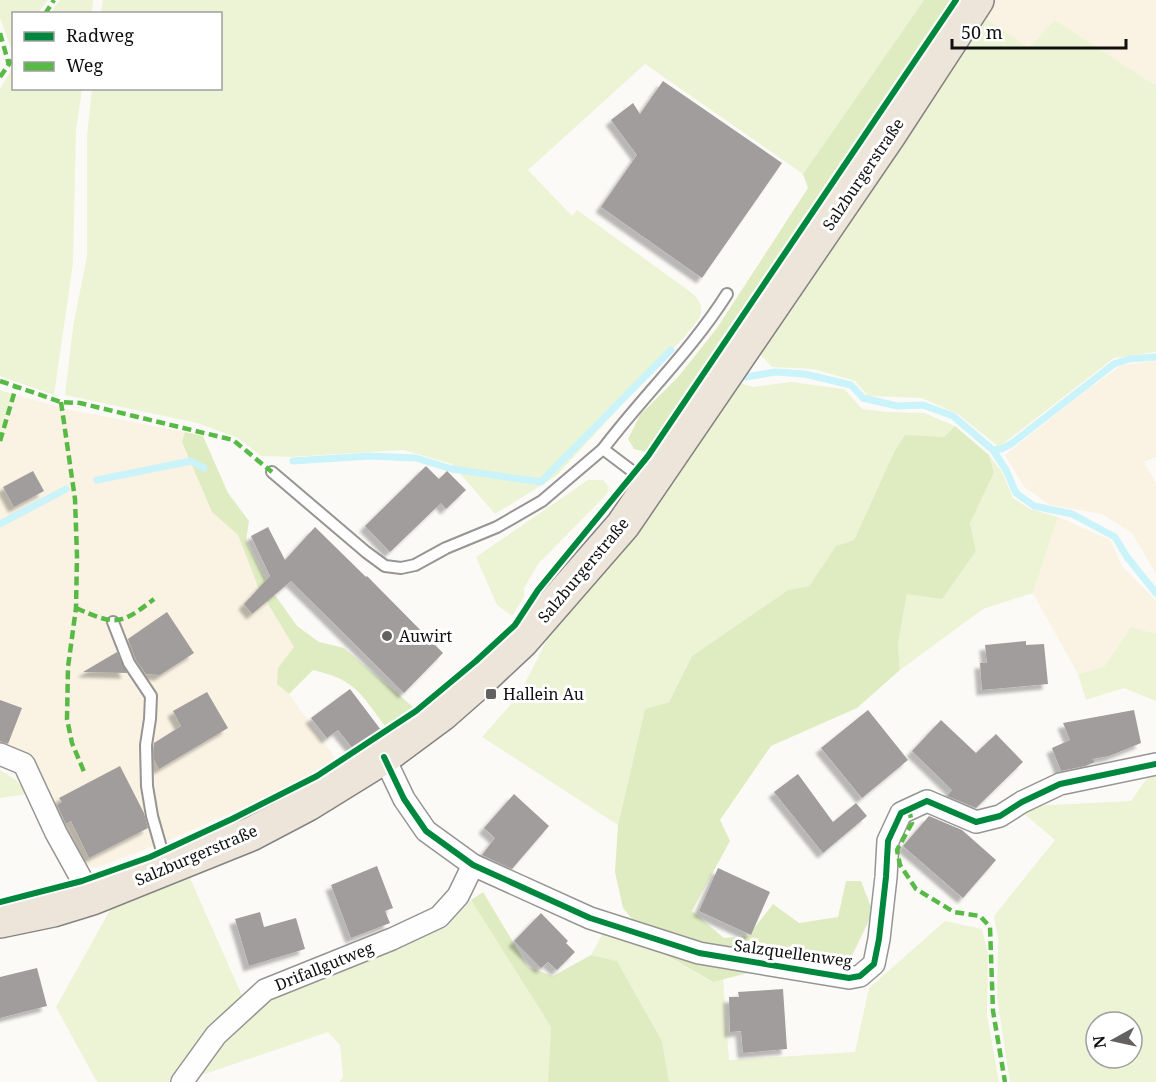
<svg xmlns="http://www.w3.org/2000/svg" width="1156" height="1082" font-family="'Noto Serif',serif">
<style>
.farmland{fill:#faf2e2}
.green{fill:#edf3d5;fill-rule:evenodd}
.forest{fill:#dfecc2}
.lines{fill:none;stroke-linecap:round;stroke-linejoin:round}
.stream{stroke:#caf3fa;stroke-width:7}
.building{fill:#a09d9c;filter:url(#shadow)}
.service-casing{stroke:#969594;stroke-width:14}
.minor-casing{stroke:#969594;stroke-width:24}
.primary-casing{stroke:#848381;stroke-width:36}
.service{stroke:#fffefe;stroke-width:10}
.minor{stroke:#fffefe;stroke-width:21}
.primary{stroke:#eee5da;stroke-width:33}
.quiet{stroke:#58b947;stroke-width:4.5;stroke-dasharray:9 4.5;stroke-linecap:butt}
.cycleway-casing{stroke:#fff;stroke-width:10}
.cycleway{stroke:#00873e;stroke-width:6}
.poi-dot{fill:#636261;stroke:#fff;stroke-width:2}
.labels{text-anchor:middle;stroke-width:6;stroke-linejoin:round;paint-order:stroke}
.street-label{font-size:16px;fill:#101010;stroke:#fff}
.poi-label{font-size:16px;fill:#101010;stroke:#fff;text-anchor:start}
</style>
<defs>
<filter id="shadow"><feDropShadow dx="-5.5" dy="5.5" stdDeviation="1.5" flood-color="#0004"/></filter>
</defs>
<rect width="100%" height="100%" fill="#fcfaf7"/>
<g class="farmland">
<path d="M995 0H1156V86L1055 20 1029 49 985 18Z"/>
<path d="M1156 361V457L1144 462 1156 483V574L1132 533 1102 514 1050 505 1025 488 1005 455 1083 393 1122 365Z"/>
<path d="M12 394 71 410 185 432 182 442 212 512 238 535 259 589 294 647 278 668 277 684 289 694 336 759 269 796 167 841 96 868 88 866 61 833 0 749V432Z"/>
<path d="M1058 517 1110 540 1122 566 1156 601V634L1131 627 1104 667 1078 674 1033 593Z"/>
</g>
<g class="green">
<path d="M0 0H48L38 13 14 14 12 51 0 18Z"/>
<path d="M60 0H93L92 13H50Z"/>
<path d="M103 0H924L803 174 645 64 528 170 572 216 577 210 692 293C710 310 699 319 686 335L556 476 495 514 452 464 403 450 290 457 261 456 238 438 197 423 65 395 73 327 87 256V136L92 89 220 88V14L101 13Z"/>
<path d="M985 18 1029 48 1055 20 1156 86V352L1114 358 999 447 958 414 922 398 868 396 855 381 813 369 772 367 758 352Z"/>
<path d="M13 67 14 88 82 89 76 130 73 263 54 395 0 376V89Z"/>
<path d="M737 382 753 387 791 382 844 389 862 409 887 412 924 413 955 426 944 437 894 452 854 540 836 546 809 586 788 590 692 656 669 702 645 709 618 825 482 737 519 695 554 626Z"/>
<path d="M0 390 12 394 0 432Z"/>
<path d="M989 455 1002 472 1013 498 1030 509 1058 517 1033 593 983 609 900 670 898 644 907 594 976 551 970 523 994 473Z"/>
<path d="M588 480H603L609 487 607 494 538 564 524 588V597L512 616 497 605 476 557Z"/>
<path d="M1131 627 1156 634V701L1124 688 1086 700 1078 674 1104 667Z"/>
<path d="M0 770 16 780 27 794 0 798Z"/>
<path d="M1156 773V1082H1010L997 998 998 938 994 916 1055 840 1021 811 1031 806 1131 801 1150 774ZM1096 1022H1132V1058H1096Z"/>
<path d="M190 878 244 1000 193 1053 169 1082H97L56 1007 110 910Z"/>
<path d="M471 900 551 1027 548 1082H340L343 1076 340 1045 328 1032 193 1078 206 1056 267 998 292 984 447 927Z"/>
<path d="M945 921 982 929 988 954 987 1015 999 1082H669L662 1041 617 961 591 955 603 933 659 951 712 982 723 979 729 1060 855 1052 869 988Z"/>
</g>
<g class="forest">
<path d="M924 0H950L645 452 634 449 628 439 640 415 678 377 717 328 808 188 803 174Z"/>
<path d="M955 426 989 455 994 473 970 523 976 551 942 599 907 594 898 644 900 670 857 708 771 746 720 820 730 841 692 911 724 938 748 936 773 904 799 923 838 917 846 881H861L873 912 848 964 787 953 748 973 713 982 659 951 623 908 615 872 618 825 645 709 669 702 692 656 788 590 809 586 836 546 854 540 894 452 905 435 944 437Z"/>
<path d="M185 432 203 436 228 493 249 521 246 541 270 588 297 626 319 642 344 648 413 707 385 726C360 693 356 680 313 670L289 694 277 684 278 668 294 647 259 589 238 535 212 512 182 442Z"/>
<path d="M483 892 528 967 553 976 591 955 617 961 662 1041 669 1082H548L551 1027 471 900Z"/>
</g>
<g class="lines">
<g class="stream">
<path d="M746 377 775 372 805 374 851 385 863 398 897 406 923 405 953 416 993 450 1006 470 1016 493 1034 506 1072 514 1115 537 1127 557 1156 593"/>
<path d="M993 450 1001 449 1011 444 1114 364 1129 359 1156 357"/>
<path d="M293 461 370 456 416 458 452 469 541 482 671 350"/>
<path d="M97 480 191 461 204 468"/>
<path d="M0 524 66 489"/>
</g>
</g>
<g class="building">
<path d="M663 81 782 163 702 278 601 207 637 155 611 120 633 103 640 114Z"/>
<path d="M426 466 439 479 447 471 466 490 446 509 441 503 390 552 365 526Z"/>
<path d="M33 471 44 491 14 507 3 487Z"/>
<path d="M268 527 285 560 315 527 366 577 367 576 443 653 404 693 291 581 252 614 244 604 270 576 251 536Z"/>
<path d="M167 612 194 653 160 675 146 674 136 660 128 639Z"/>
<path d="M1026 641V645L1044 644 1048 684 982 690 980 663H987L985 645Z"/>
<path d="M117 652 127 673 83 672Z"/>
<path d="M350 689 381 730 354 750 338 730 327 738 311 718Z"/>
<path d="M207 692 228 728 159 769 154 760V743L181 726 173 711Z"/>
<path d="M0 700 22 708 8 744 0 741Z"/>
<path d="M868 710 908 760 862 798 821 748Z"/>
<path d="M1134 710 1141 743 1109 756 1092 759 1095 762 1085 766 1061 771 1052 748 1070 740 1063 723Z"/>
<path d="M941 720 976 753 996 734 1023 762 976 808 947 796 952 790 912 751Z"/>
<path d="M120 766 144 813 148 828 89 858 71 821 66 824 57 805 62 802 59 798Z"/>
<path d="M798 774 833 822 856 803 867 816 823 853 774 792Z"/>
<path d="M514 794 549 826 512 869 482 855 495 838 484 828Z"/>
<path d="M929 816 962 830 996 860 963 898 903 846Z"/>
<path d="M377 866 393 908 385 911 390 923 351 938 331 885Z"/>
<path d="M718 868 770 892 751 935 699 911Z"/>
<path d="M260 912 264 927 296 918 305 949 249 966 235 919Z"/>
<path d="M541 913 568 941 566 943 575 952 557 970 548 962 541 968 514 941Z"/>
<path d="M37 968 47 1006 0 1018V977Z"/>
<path d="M783 989 787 1049 743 1053 741 1031 730 1032 729 997H739L738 992Z"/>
</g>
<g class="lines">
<g class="service-casing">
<g id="service">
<path d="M603 449C643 396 691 351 727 294"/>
<path d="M272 472 366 552 385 566 401 568 415 565 446 548 497 527 542 501 603 449 648 483"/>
<path d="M113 622 129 663 151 696 150 719 146 745 147 786 152 816 166 865"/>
</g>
</g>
<g class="minor-casing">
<g id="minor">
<path d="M0 754 24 764 56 833 92 898"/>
<path d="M384 757 404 799 426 831 473 865 590 918 699 953 849 978 860 976 874 964 879 939 886 877 888 841 901 813 927 801 976 822 1000 816 1022 802 1060 784 1156 764"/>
<path d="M182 1082 216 1035 265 990 392 939 439 917 458 896 473 865"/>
</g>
</g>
<g class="primary-casing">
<path id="primary" d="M0 921 53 910 92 898 251 834 308 804 384 757 442 714 475 685 522 641 623 525 889 135 977 0"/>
</g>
<use href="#service" class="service"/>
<use href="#minor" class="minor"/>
<use href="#primary" class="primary"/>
<g class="quiet">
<path d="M45 14 54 0"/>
<path d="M0 33 9 65"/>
<path d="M0 77 12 60"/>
<path d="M0 381 61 402 80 403 233 440 272 472"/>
<path d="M61 402 75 499 77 556 76 608 68 667 67 719 72 743 85 774"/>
<path d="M0 441 16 387"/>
<path d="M76 608C115 625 120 626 154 599"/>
<path d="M909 809 912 823 897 850 900 865 916 889 954 912 980 916 990 927 993 1011 1005 1082"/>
</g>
<g class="cycleway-casing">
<g id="cycleway">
<path d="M384 757 404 799 426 831 473 865 590 918 699 953 849 978 860 976 874 964 879 939 886 877 888 841 901 813 927 801 976 822 1000 816 1022 802 1060 784 1156 764"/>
<path d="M0 902 82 881 150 857 232 819 317 776 416 711 476 661 515 625 538 590 648 456 956 0"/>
</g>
</g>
<use href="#cycleway" class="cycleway"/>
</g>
<g class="poi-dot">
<circle cx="387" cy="636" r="6"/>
<rect x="485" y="688" width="12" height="12" rx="3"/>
</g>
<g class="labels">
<g class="street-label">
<text transform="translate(863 174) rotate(-56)" y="6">Salzburgerstraße</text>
<text transform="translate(583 570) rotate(-50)" y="6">Salzburgerstraße</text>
<text transform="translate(196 855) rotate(-23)" y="6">Salzburgerstraße</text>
<text transform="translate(793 953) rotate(8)" y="6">Salzquellenweg</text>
<text transform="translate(324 966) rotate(-22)" y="6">Drifallgutweg</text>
</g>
<g class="poi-label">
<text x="399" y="642">Auwirt</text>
<text x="503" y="700">Hallein Au</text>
</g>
</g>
<rect x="12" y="12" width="210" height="78" fill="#ffffff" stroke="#9f9f9f" stroke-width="1.5"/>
<rect x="24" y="32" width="30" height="9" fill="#00873e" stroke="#9f9f9f" stroke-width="1.5"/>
<text x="66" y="42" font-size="18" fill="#101010">Radweg</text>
<rect x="24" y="62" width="30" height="9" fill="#58b947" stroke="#9f9f9f" stroke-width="1.5"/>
<text x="66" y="72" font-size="18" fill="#101010">Weg</text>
<g transform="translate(1114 1040) rotate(262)"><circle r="28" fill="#ffffff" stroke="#9f9f9f" stroke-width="1.5"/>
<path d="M0-4.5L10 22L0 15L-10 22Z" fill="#636261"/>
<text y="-9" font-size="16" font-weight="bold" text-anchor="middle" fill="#101010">N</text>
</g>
<path d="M952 39v9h174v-9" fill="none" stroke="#101010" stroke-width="3"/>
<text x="961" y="39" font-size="18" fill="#101010" stroke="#ffffff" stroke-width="4.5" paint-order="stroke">50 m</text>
</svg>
